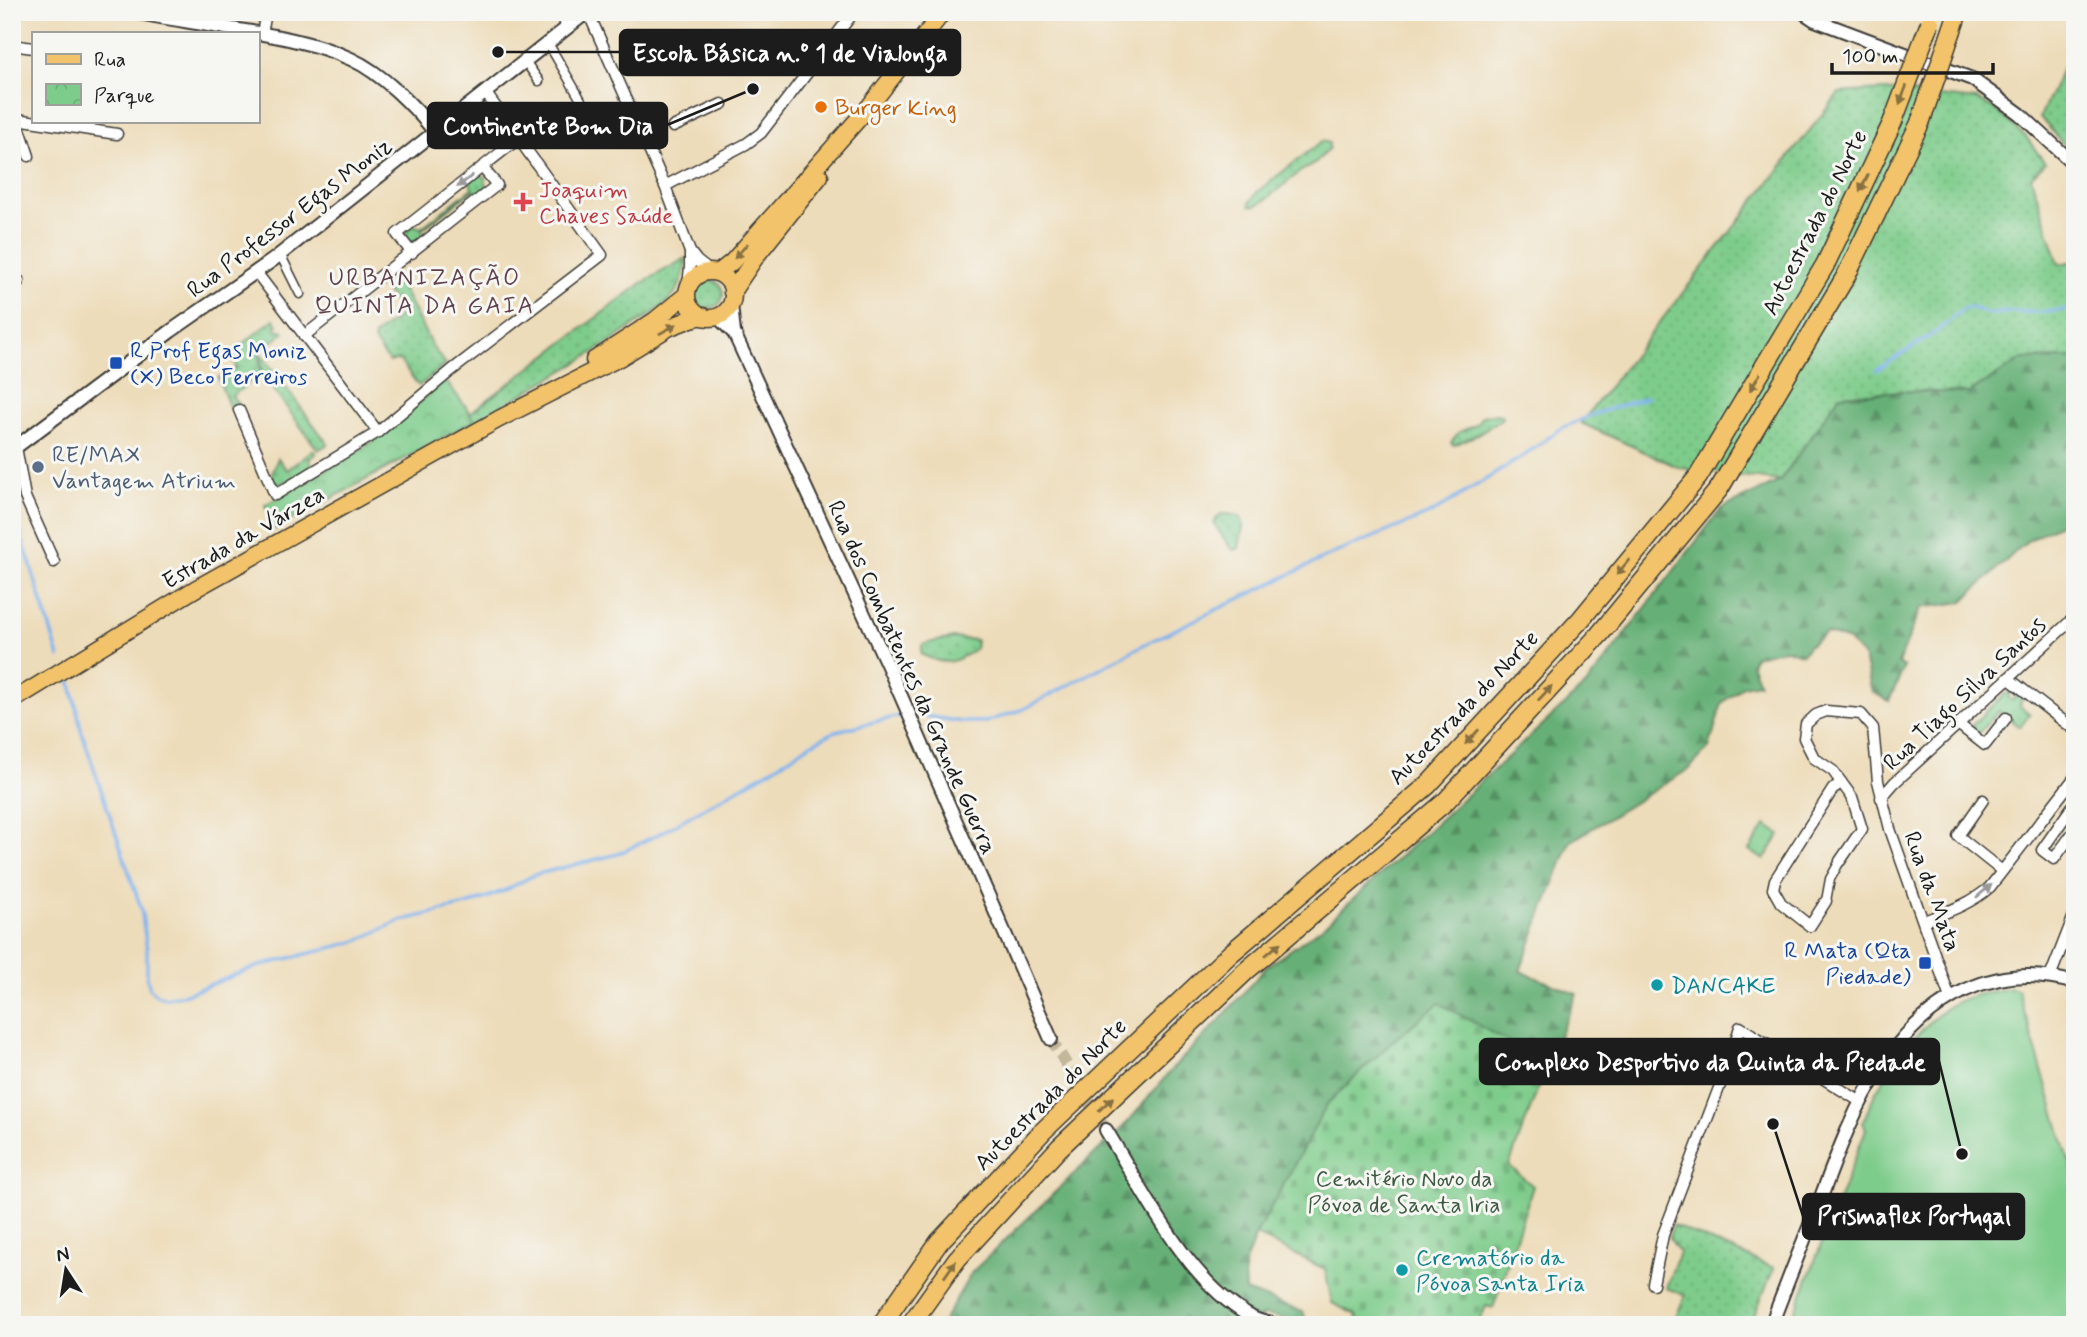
<svg xmlns="http://www.w3.org/2000/svg" width="2087" height="1337" font-family="Mynerve,sans-serif">
<style>
.grass{fill:url(#grass-dots);stroke:#4d7454;stroke-width:2}
.forest{fill:url(#forest-firs);stroke:#41664a;stroke-width:2}
.cemetery{fill:url(#cemetery-stones);stroke:#4d7454;stroke-width:2}
.park{fill:url(#park-crowns);stroke:#4d7454;stroke-width:2}
.pitch{fill:#7ecc8b;stroke:#4d7454;stroke-width:2}
.lines{fill:none;stroke-linecap:round;stroke-linejoin:round}
.stream{stroke:#80b3ed;stroke-width:3.5}
.minor-tunnel{stroke:#c3b69a;stroke-width:10;stroke-dasharray:10 5;stroke-linecap:butt}
.tertiary-tunnel{stroke:#c3b69a;stroke-width:12;stroke-dasharray:12 6;stroke-linecap:butt}
.pedestrian-casing{stroke:#3b3934;stroke-width:11}
.minor-casing{stroke:#3b3934;stroke-width:13}
.tertiary-casing{stroke:#3b3934;stroke-width:16}
.primary-casing{stroke:#3b3934;stroke-width:19}
.motorway-casing{stroke:#3b3934;stroke-width:21}
.pedestrian{stroke:#fff;stroke-width:8}
.minor{stroke:#fff;stroke-width:10}
.tertiary{stroke:#fff;stroke-width:12}
.primary{stroke:#f2c36a;stroke-width:16}
.motorway{stroke:#f2c36a;stroke-width:18}
.motorway-bridge-casing{stroke:#3b3934;stroke-width:21;stroke-linecap:butt}
.motorway-bridge{stroke:#f2c36a;stroke-width:18}
.oneway{fill:#877043}
.oneway2{fill:#999}
.food-dot{fill:#e8710a;stroke:#f6f6f2;stroke-width:2.5}
.health-dot{fill:#e0444e;stroke:#f6f6f2;stroke-width:2.5}
.transit-dot{fill:#1a4fb4;stroke:#f6f6f2;stroke-width:2.5}
.service-dot{fill:#5c6f8a;stroke:#f6f6f2;stroke-width:2.5}
.culture-dot{fill:#0f9aa8;stroke:#f6f6f2;stroke-width:2.5}
.labels{text-anchor:middle;stroke-width:6;stroke-linejoin:round;paint-order:stroke}
.food-label{font-size:23px;fill:#c56008;stroke:#f6f6f2;text-anchor:start}
.health-label{font-size:23px;fill:#be3a42;stroke:#f6f6f2;text-anchor:start}
.street-label{font-size:23px;fill:#1c1c1c;stroke:#f6f6f2}
.transit-label{font-size:23px;fill:#164399;stroke:#f6f6f2;text-anchor:start}
.service-label{font-size:23px;fill:#4e5e75;stroke:#f6f6f2;text-anchor:start}
.culture-label{font-size:23px;fill:#0d838f;stroke:#f6f6f2;text-anchor:start}
.park-label{font-size:23px;fill:#3e5a43;stroke:#f6f6f2}
.neighbourhood-label{font-size:24px;letter-spacing:2px;fill:#60424c;stroke:#f6f6f2}
.leader{fill:none;stroke:#1c1c1c;stroke-width:2.5}
.callout-dot{fill:#1c1c1c;stroke:#f6f6f2;stroke-width:2.5}
.callout{fill:#1c1c1c;stroke:#1c1c1c;stroke-width:2.5}
.callout-label{font-size:24px;text-anchor:middle;font-weight:bold;fill:#fff}
</style>
<defs>
<pattern id="grass-dots" width="8" height="8" patternUnits="userSpaceOnUse" patternTransform="scale(1.75)"><rect width="8" height="8" fill="#7ecc8b"/><path d="M2 2h.1M6 6h.1" fill="none" stroke="#6caf77" stroke-width="1.8" stroke-linecap="round"/></pattern>
<pattern id="forest-firs" width="22" height="20" patternUnits="userSpaceOnUse" patternTransform="scale(1.75)"><rect width="22" height="20" fill="#66b077"/><path d="M5 1l3.5 6h-7zM16 11l3.5 6h-7z" fill="#538e61"/></pattern>
<pattern id="cemetery-stones" width="16" height="16" patternUnits="userSpaceOnUse" patternTransform="scale(1.75)"><rect width="16" height="16" fill="#7ecc8b"/><path d="M2 7V4a2 2 0 0 1 4 0v3zM10 15v-3a2 2 0 0 1 4 0v3z" fill="#6caf77"/></pattern>
<pattern id="park-crowns" width="20" height="18" patternUnits="userSpaceOnUse" patternTransform="scale(1.75)"><rect width="20" height="18" fill="#7ecc8b"/><path d="M2 6a3 3 0 1 1 6 0M12 15a3 3 0 1 1 6 0" fill="none" stroke="#6caf77"/></pattern>
</defs>
<rect width="100%" height="100%" fill="#f6f6f2"/>
<filter id="ink" filterUnits="userSpaceOnUse"><feTurbulence type="fractalNoise" baseFrequency=".0143" numOctaves="2"/><feDisplacementMap in="SourceGraphic" scale="14" xChannelSelector="R" yChannelSelector="G"/><feConvolveMatrix kernelMatrix="1 2 1 2 8 2 1 2 1" color-interpolation-filters="sRGB"/></filter>
<filter id="wash" filterUnits="userSpaceOnUse"><feTurbulence type="fractalNoise" baseFrequency=".00686" numOctaves="4" result="noise"/><feDisplacementMap in="SourceGraphic" scale="28" xChannelSelector="R" yChannelSelector="G"/><feGaussianBlur stdDeviation="1.57" result="paint"/><feColorMatrix in="noise" values="0 0 0 0 0 0 0 0 0 0 0 0 0 0 0 0 0 1.4 0 .05"/><feComposite in="paint" operator="in"/></filter>
<g filter="url(#wash)">
<rect width="100%" height="100%" fill="#eddcb9"/>
<g class="grass">
<path d="M2075 41V158L2040 117Z"/>
<path d="M1882 90 1977 100 1992 107 2026 137 2045 163 2031 177 2059 264 2075 261V358L2023 359 1969 393 1906 391 1840 395 1780 481 1680 468 1581 423 1839 93Z"/>
<path d="M1322 141 1329 143V148L1316 163 1301 171 1264 201 1255 206H1250V202L1257 192Z"/>
<path d="M481 174 485 177 487 188 481 193 473 190 422 230 424 238C415 245 409 244 405 233L413 225 421 228 472 188 469 179Z"/>
<path d="M686 258C685 273 681 287 671 298 659 311 642 320 628 330 579 364 526 392 474 421L470 413 642 283Z"/>
<circle cx="709" cy="294" r="14"/>
<path d="M399 282 433 348 446 364 419 386 399 360 389 362 374 341V336L402 314 386 291Z"/>
<path d="M274 319 278 325 275 327 279 332 282 330 284 333 259 351 260 374 232 396 240 407 230 409 218 378 237 368 230 354Z"/>
<path d="M261 355V354L328 444 318 450 262 374Z"/>
<path d="M1497 414 1501 415 1502 418 1497 422 1472 437 1454 445 1451 443 1459 432 1476 425 1482 416Z"/>
<path d="M313 450 316 454 309 459 313 465 283 484 274 483 271 476 278 458 287 470Z"/>
<path d="M1221 514C1254 513 1241 528 1239 548L1234 550 1230 547 1214 524 1216 519Z"/>
<path d="M953 638 976 640 975 649C955 664 944 666 921 654L922 645C927 642 945 640 953 638Z"/>
<path d="M2011 692 2008 698 2013 701 2017 694 2022 698 2020 706 2030 714 2021 726H2018L1999 711 1978 734 1973 729V724L2005 694Z"/>
<path d="M1673 1225 1774 1268 1750 1325H1673L1685 1295 1666 1288 1679 1252 1669 1237Z"/>
</g>
<path class="forest" d="M2075 358V516L2027 541 1962 602 1921 608 1898 664 1904 667 1889 701 1872 692 1864 658 1849 641 1826 633 1809 645 1802 654 1786 649 1755 656 1751 663 1759 683 1743 686 1722 703 1709 748 1689 769 1570 842 1520 971 1577 994 1547 1064 1439 1004 1394 1040 1328 1103 1256 1235 1244 1265 1245 1291 1303 1312 1305 1316 1302 1322 1264 1315 1253 1325H941L972 1272 1129 1121 1172 1069 1218 1022 1266 967 1324 926 1587 684 1721 509 1780 481 1840 395 1906 391 1969 393 2023 359Z"/>
<path class="cemetery" d="M1439 1003 1547 1064 1509 1166 1533 1186 1493 1308 1486 1306 1478 1325H1359L1356 1315 1332 1303 1325 1269 1256 1235 1328 1103 1394 1040Z"/>
<path class="park" d="M445 380 466 407 474 421 275 529 265 505 357 452 384 434Z"/>
<g class="pitch">
<path d="M1766 825 1780 834 1764 860 1749 850Z"/>
<path d="M2013 988 2018 991 2075 1180V1325H1790L1866 1129 1863 1122C1868 1111 1872 1097 1879 1087 1895 1060 1927 1018 1955 1003 1973 994 1993 991 2013 988Z"/>
</g>
<g class="lines">
<g class="stream">
<path d="M1877 370 1939 330 1965 307C1974 307 1982 313 1992 314 1997 314 2003 312 2008 312 2029 311 2056 315 2075 306"/>
<path d="M12 505 59 657"/>
<path d="M69 675 82 733 141 908 147 950V978L150 989 156 995 166 998 186 994 259 966 354 942 400 921 470 904 506 890 534 875 618 854 657 835 767 772 809 745 836 731 900 716"/>
<path d="M919 715 962 722H986L1024 709 1147 643 1335 553 1432 513 1525 455 1562 428 1594 414 1648 397"/>
</g>
</g>
</g>
<g filter="url(#ink)">
<g class="lines">
<path class="minor-tunnel" d="M654 135 673 127"/>
<path class="tertiary-tunnel" d="M1051 1039 1106 1130"/>
<g class="pedestrian-casing">
<g id="pedestrian">
<path d="M548 43 581 100"/>
<path d="M525 61 539 81"/>
<path d="M280 254 300 294"/>
<path d="M1826 901 1830 879 1840 861"/>
</g>
</g>
<g class="minor-casing">
<g id="minor">
<path d="M563 12 566 28"/>
<path d="M588 12 665 186 690 252V267L688 287"/>
<path d="M262 34 266 12"/>
<path d="M12 45 33 48"/>
<path d="M12 105 29 156"/>
<path d="M17 119 117 134"/>
<path d="M673 127 722 104"/>
<path d="M644 139 654 135"/>
<path d="M665 186 746 144 761 133 854 12"/>
<path d="M690 252 697 261 711 272"/>
<path d="M412 253 397 234 518 139"/>
<path d="M256 272 378 432"/>
<path d="M12 284 19 281"/>
<path d="M304 336 497 185 482 167"/>
<path d="M239 410 275 495 378 432 452 370 602 255 485 92"/>
<path d="M16 447 25 497 54 562"/>
<path d="M2008 678 2075 730"/>
<path d="M1958 724 1985 745 2006 718"/>
<path d="M1841 782 1833 771 1814 758 1804 738 1806 724 1816 715 1826 711 1861 714 1873 728 1878 781 1890 829 1950 998"/>
<path d="M1881 798 1894 783 2075 617"/>
<path d="M1983 800 1958 836 2002 871"/>
<path d="M2072 807 2042 850 2054 859 2075 830"/>
<path d="M1826 901 1810 926 1781 903 1773 889 1775 880 1833 789 1841 782 1852 797 1862 829 1840 861"/>
<path d="M1924 921C1947 912 1971 904 1990 887L2075 777"/>
<path d="M2050 977 2075 913"/>
<path d="M1653 1284 1663 1235 1730 1059 1740 1027 1861 1102"/>
</g>
</g>
<g class="tertiary-casing">
<g id="tertiary">
<path d="M132 12C165 18 198 23 232 29 272 35 314 42 351 59 382 73 414 106 435 132"/>
<path d="M1803 12 1815 20 1972 79 2020 114 2075 165"/>
<path d="M731 304 734 333 887 664 1051 1039"/>
<path d="M717 316 734 333"/>
<path d="M12 450 171 331 273 260 587 12"/>
<path d="M1106 1130C1144 1192 1187 1281 1251 1317 1259 1322 1268 1323 1277 1325"/>
<path d="M1771 1325C1787 1283 1803 1242 1820 1200 1837 1154 1855 1105 1883 1064 1928 999 1994 959 2075 983"/>
</g>
</g>
<g class="primary-casing">
<g id="primary">
<circle cx="710" cy="295" r="23"/>
<path d="M718 273 732 262 868 108 943 12"/>
<path d="M732 292 757 255 820 176"/>
<path d="M594 360 654 321 686 295"/>
<path d="M12 701 195 589 499 419 621 357 670 327 691 319 703 316"/>
</g>
</g>
<g class="motorway-casing">
<g id="motorway">
<path d="M1952 30 1958 12"/>
<path d="M881 1325 939 1242 1042 1132 1230 954 1428 785 1581 619 1698 477 1825 265 1893 121"/>
<path d="M910 1325 957 1259 1059 1148 1246 971 1445 802 1599 635 1719 489 1846 276 1920 123"/>
</g>
</g>
<use href="#pedestrian" class="pedestrian"/>
<use href="#minor" class="minor"/>
<use href="#tertiary" class="tertiary"/>
<use href="#primary" class="primary"/>
<use href="#motorway" class="motorway"/>
<g class="motorway-bridge-casing">
<g id="motorway-bridge">
<path d="M1893 121 1930 23"/>
<path d="M1920 123 1952 30"/>
</g>
</g>
<use href="#motorway-bridge" class="motorway-bridge"/>
</g>
<defs><path id="oneway-solid" d="M-6-.8H1V-3.2L6.5 0L1 3.2V.8H-6Z" transform="scale(1.75)"/></defs>
<g class="oneway">
<use href="#oneway-solid" transform="translate(1903 95) rotate(111)"/>
<use href="#oneway-solid" transform="translate(1864 183) rotate(116)"/>
<use href="#oneway-solid" transform="translate(741 251) rotate(131)"/>
<use href="#oneway-solid" transform="translate(668 329) rotate(-29)"/>
<use href="#oneway-solid" transform="translate(1755 382) rotate(121)"/>
<use href="#oneway-solid" transform="translate(1623 567) rotate(130)"/>
<use href="#oneway-solid" transform="translate(1545 693) rotate(-47)"/>
<use href="#oneway-solid" transform="translate(1472 737) rotate(133)"/>
<use href="#oneway-solid" transform="translate(1273 949) rotate(-40)"/>
<use href="#oneway-solid" transform="translate(1106 1104) rotate(-43)"/>
<use href="#oneway-solid" transform="translate(950 1269) rotate(-55)"/>
</g>
<g class="oneway2">
<use href="#oneway-solid" transform="translate(465 181) rotate(142)"/>
<use href="#oneway-solid" transform="translate(1984 891) rotate(-40)"/>
</g>
</g>
<circle class="food-dot" cx="821" cy="107" r="7"/>
<path class="health-dot" d="M519.5 191.5h7v7h7v7h-7v7h-7v-7h-7v-7h7z"/>
<g class="transit-dot">
<rect x="109" y="356" width="14" height="14" rx="3.5"/>
<rect x="1918" y="956" width="14" height="14" rx="3.5"/>
</g>
<circle class="service-dot" cx="38" cy="467" r="7"/>
<g class="culture-dot">
<circle cx="1657" cy="985" r="7"/>
<circle cx="1402" cy="1270" r="7"/>
</g>
<g class="labels">
<g class="food-label">
<text x="835" y="115">Burger King</text>
</g>
<g class="health-label">
<text x="539" y="197">Joaquim<tspan x="539" dy="26">Chaves Saúde</tspan></text>
</g>
<g class="street-label">
<text transform="translate(289 217) rotate(-37)" y="8">Rua Professor Egas Moniz</text>
<text transform="translate(1814 222) rotate(-63)" y="8">Autoestrada do Norte</text>
<text transform="translate(243 537) rotate(-30)" y="8">Estrada da Várzea</text>
<text transform="translate(913 677) rotate(66)" y="8">Rua dos Combatentes da Grande Guerra</text>
<text transform="translate(1964 693) rotate(-43)" y="8">Rua Tiago Silva Santos</text>
<text transform="translate(1463 707) rotate(-46)" y="8">Autoestrada do Norte</text>
<text transform="translate(1933 891) rotate(70)" y="8">Rua da Mata</text>
<text transform="translate(1050 1094) rotate(-45)" y="8">Autoestrada do Norte</text>
</g>
<g class="transit-label">
<text x="130" y="358">R Prof Egas Moniz<tspan x="130" dy="26">(X) Beco Ferreiros</tspan></text>
<text x="1911" y="958" text-anchor="end">R Mata (Qta<tspan x="1911" dy="26">Piedade)</tspan></text>
</g>
<g class="service-label">
<text x="52" y="462">RE/MAX<tspan x="52" dy="26">Vantagem Atrium</tspan></text>
</g>
<g class="culture-label">
<text x="1671" y="993">DANCAKE</text>
<text x="1416" y="1265">Crematório da<tspan x="1416" dy="26">Póvoa Santa Iria</tspan></text>
</g>
<g class="park-label">
<text x="1404" y="1186">Cemitério Novo da<tspan x="1404" dy="26">Póvoa de Santa Iria</tspan></text>
</g>
<g class="neighbourhood-label">
<text x="425" y="285">URBANIZAÇÃO<tspan x="425" dy="28">QUINTA DA GAIA</tspan></text>
</g>
</g>
<path class="leader" d="M498 52L620 52M753 89L667 125M1962 1154L1939 1061M1773 1124L1803 1216"/>
<g class="callout-dot">
<circle cx="498" cy="52" r="7"/>
<circle cx="753" cy="89" r="7"/>
<circle cx="1962" cy="1154" r="7"/>
<circle cx="1773" cy="1124" r="7"/>
</g>
<g class="callout">
<rect x="620" y="30" width="340" height="45" rx="7"/>
<rect x="428" y="103" width="239" height="45" rx="7"/>
<rect x="1480" y="1039" width="459" height="45" rx="7"/>
<rect x="1803" y="1194" width="221" height="45" rx="7"/>
</g>
<g class="callout-label">
<text x="790" y="61">Escola Básica n.º 1 de Vialonga</text>
<text x="548" y="134">Continente Bom Dia</text>
<text x="1710" y="1070">Complexo Desportivo da Quinta da Piedade</text>
<text x="1914" y="1224">Prismaflex Portugal</text>
</g>
<rect width="2087" height="1337" fill="none" stroke="#f6f6f2" stroke-width="42"/>
<rect x="32" y="32" width="228" height="91" fill="#f6f6f2" stroke="#9f9f9c" stroke-width="2"/>
<rect x="46" y="54" width="35" height="10" fill="#f2c36a" stroke="#9f9f9c" stroke-width="2"/>
<text x="94" y="66" font-size="21" fill="#1c1c1c">Rua</text>
<rect x="46" y="84" width="35" height="21" fill="url(#park-crowns)" stroke="#9f9f9c" stroke-width="2"/>
<text x="94" y="102" font-size="21" fill="#1c1c1c">Parque</text>
<g transform="translate(66 1270) rotate(348)" stroke="#f6f6f2" stroke-width="5" paint-order="stroke">
<path d="M0-5L12 26L0 18L-12 26Z" fill="#1c1c1c"/>
<text y="-10" font-size="19" font-weight="bold" text-anchor="middle" fill="#1c1c1c">N</text>
</g>
<path d="M1832 63v10h161v-10" fill="none" stroke="#1c1c1c" stroke-width="3.5"/>
<text x="1842" y="63" font-size="21" fill="#1c1c1c" stroke="#f6f6f2" stroke-width="5" paint-order="stroke">100 m</text>
</svg>
